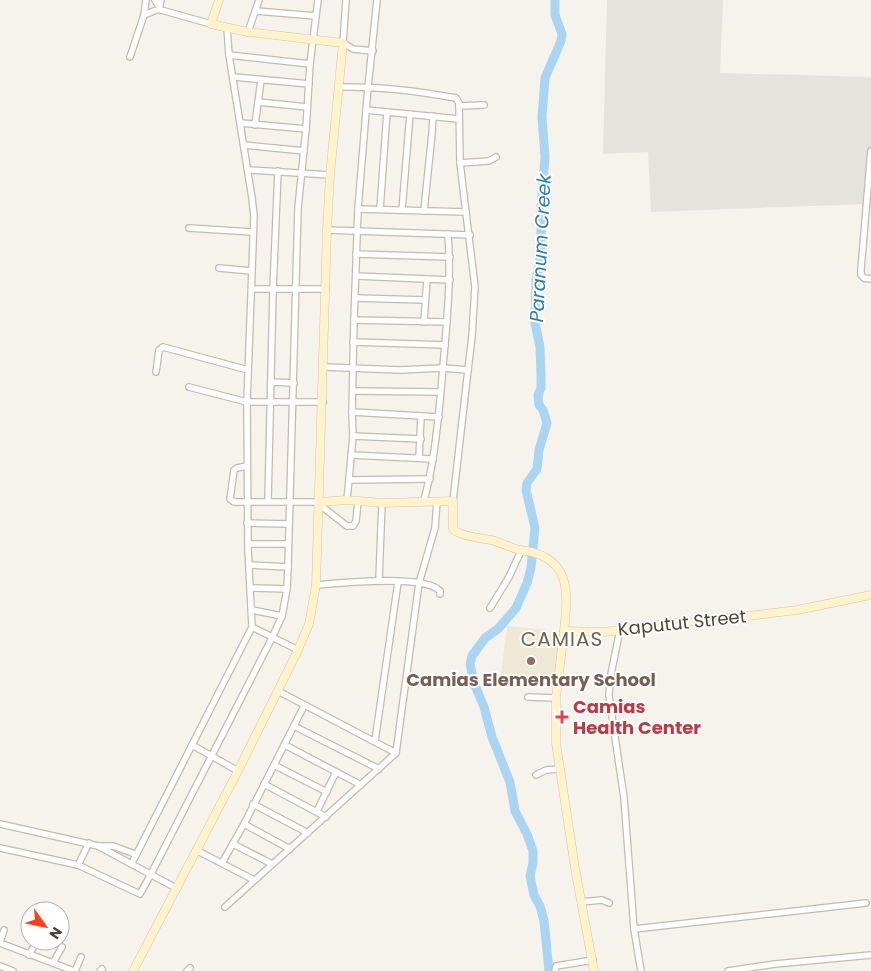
<svg xmlns="http://www.w3.org/2000/svg" width="871" height="971" font-family="Poppins,sans-serif">
<style>
.industrial{fill:#e6e2dd}
.education{fill:#efe8d6}
.lines{fill:none;stroke-linecap:round;stroke-linejoin:round}
.river{stroke:#a9d4f2;stroke-width:9}
.street-casing{stroke:#c2bbae;stroke-width:8}
.secondary-casing{stroke:#d6c79b;stroke-width:9}
.street{stroke:#fff;stroke-width:5.5}
.secondary{stroke:#fff3cd;stroke-width:8}
.education-dot{fill:#8d6e63;stroke:#fff;stroke-width:2}
.health-dot{fill:#e0444e;stroke:#fff;stroke-width:2}
.labels{text-anchor:middle;stroke-width:4;stroke-linejoin:round;paint-order:stroke}
.street-label{font-size:18px;fill:#4b4439;stroke:#fff}
.education-label{font-size:18px;font-weight:bold;fill:#785e54;stroke:#fff}
.health-label{font-size:18px;font-weight:bold;fill:#be3a42;stroke:#fff;text-anchor:start}
.water-label{font-size:19px;font-style:italic;fill:#2e7ab2;stroke:#fff}
.quarter-label{font-size:20px;letter-spacing:1px;fill:#6e6250;stroke:#fff}
</style>
<rect width="100%" height="100%" fill="#f6f3ec"/>
<path class="industrial" d="M607 0H723L720 73 871 77V150L865 204 651 212 648 152 603 154Z"/>
<path class="education" d="M507 626 547 630V635H561L556 686 500 681Z"/>
<g class="lines">
<path class="river" d="M549 971 544 921 540 906 534 895 530 876 533 863V851L527 834 515 811 510 782 492 737 484 707 474 683 470 664 472 656 485 638 498 629 516 608 527 583 531 568 535 528 526 490 527 483 537 469 539 450 547 423 543 410 539 405 538 395 541 388V375L540 347 535 323 536 280 541 253V207L545 157 542 117 545 78 561 41 562 34 555 15V0"/>
<g class="street-casing">
<g id="street">
<path d="M155 0 161 10 211 24"/>
<path d="M346 0 343 43 353 49 373 51"/>
<path d="M256 11 316 16"/>
<path d="M144 15 159 9 161 0"/>
<path d="M248 32 259 0"/>
<path d="M229 55 310 64"/>
<path d="M130 57 144 15 146 0"/>
<path d="M234 77 309 84"/>
<path d="M339 87C378 86 418 91 456 98L459 103 460 163 475 287 472 336 468 370"/>
<path d="M258 102 307 107"/>
<path d="M459 106 484 105"/>
<path d="M366 110 459 119"/>
<path d="M241 123 306 129"/>
<path d="M255 125 261 80"/>
<path d="M244 145 304 151"/>
<path d="M871 151 861 269V275L864 278 871 279"/>
<path d="M460 163 489 161 496 157"/>
<path d="M248 170 330 175"/>
<path d="M358 209 466 212"/>
<path d="M380 209 387 112"/>
<path d="M402 210 410 114"/>
<path d="M424 211 432 133 433 116"/>
<path d="M189 228 252 232"/>
<path d="M327 230 470 235"/>
<path d="M356 254 450 257"/>
<path d="M219 268 252 271"/>
<path d="M356 276 450 280"/>
<path d="M252 289H326"/>
<path d="M355 298 425 300"/>
<path d="M354 320 447 322"/>
<path d="M424 322 427 279"/>
<path d="M353 342 445 345"/>
<path d="M324 367 400 370 443 368 468 370 453 501"/>
<path d="M156 372 159 350 163 347 248 370"/>
<path d="M272 382 294 383"/>
<path d="M189 387 247 402H323"/>
<path d="M353 391 440 392"/>
<path d="M352 412 439 417"/>
<path d="M353 436 421 439"/>
<path d="M351 455 433 459"/>
<path d="M419 458 421 416"/>
<path d="M247 466 237 468 234 470 230 499 234 502H320"/>
<path d="M350 480 430 479"/>
<path d="M347 500 353 436 352 412 354 320 358 209 368 87 377 0"/>
<path d="M424 500C434 464 437 429 441 391 445 338 452 287 448 234"/>
<path d="M268 501 273 290 278 171"/>
<path d="M320 505 347 526H353L356 521 358 501"/>
<path d="M247 523 288 524"/>
<path d="M249 544H288"/>
<path d="M250 565 288 567"/>
<path d="M379 580 382 503"/>
<path d="M316 585C340 583 425 574 440 591V594"/>
<path d="M251 588 287 589"/>
<path d="M490 608 509 577 521 551"/>
<path d="M252 610 282 616"/>
<path d="M252 627 298 650"/>
<path d="M620 630 610 679 609 696 624 798 634 929 641 971"/>
<path d="M278 691 396 753"/>
<path d="M528 697 556 698"/>
<path d="M294 726 379 769"/>
<path d="M375 741 398 582"/>
<path d="M192 745 238 771"/>
<path d="M285 745 361 785"/>
<path d="M274 765 327 792"/>
<path d="M536 775 546 770 559 769"/>
<path d="M264 784 326 817"/>
<path d="M253 804 308 833"/>
<path d="M317 811 336 772"/>
<path d="M0 824 98 846 176 888"/>
<path d="M244 824 290 849"/>
<path d="M233 844 272 864"/>
<path d="M99 846H113L135 854"/>
<path d="M0 848 78 865 140 894 151 874 272 638 282 616 287 589 288 567 298 208 306 129 310 64 318 0"/>
<path d="M196 850 254 880"/>
<path d="M132 863 252 627 248 549 247 402 254 216 252 198 229 55 227 28"/>
<path d="M222 863 244 824 304 706"/>
<path d="M78 865 89 843"/>
<path d="M581 902 602 900 609 903"/>
<path d="M225 907 396 753 419 583 435 528 437 501"/>
<path d="M634 929 866 903"/>
<path d="M0 942 4 930"/>
<path d="M0 943 74 971"/>
<path d="M29 955 37 941"/>
<path d="M53 963 62 947"/>
<path d="M0 966 13 971"/>
<path d="M75 971 81 957"/>
<path d="M100 971 102 969"/>
<path d="M187 971 190 968"/>
<path d="M555 971 556 966 593 960"/>
<path d="M728 971 775 964 871 955"/>
</g>
</g>
<g class="secondary-casing">
<g id="secondary">
<path d="M320 502 347 500 382 503 453 501V529L457 532C467 537 480 538 491 540 501 542 510 548 520 550 525 551 530 551 535 553 573 565 567 600 564 631"/>
<path d="M133 971 238 771 298 650 309 624 316 585 327 230 330 175 343 43 248 32 211 24 219 0"/>
<path d="M594 971 575 868 556 743V698L564 631 604 632 672 623 740 617 797 610 871 595"/>
</g>
</g>
<use href="#street" class="street"/>
<use href="#secondary" class="secondary"/>
</g>
<circle class="education-dot" cx="531" cy="661" r="5"/>
<path class="health-dot" d="M559.5 709.5h5v5h5v5h-5v5h-5v-5h-5v-5h5z"/>
<g class="labels">
<g class="street-label">
<text transform="translate(682 623) rotate(-6)" y="6">Kaputut Street</text>
</g>
<g class="education-label">
<text x="531" y="686">Camias Elementary School</text>
</g>
<g class="health-label">
<text x="573" y="713">Camias<tspan x="573" dy="21">Health Center</tspan></text>
</g>
<g class="water-label">
<text transform="translate(540 248) rotate(-87)" y="7">Paranum Creek</text>
</g>
<g class="quarter-label">
<text x="562" y="646">CAMIAS</text>
</g>
</g>
<g transform="translate(45 926) rotate(123)"><circle r="24" fill="#ffffff" stroke="#b7b4b0"/>
<path d="M0-4L9 19L0 12L-9 19Z" fill="#fc3f1d"/>
<text y="-8" font-size="14" font-weight="bold" text-anchor="middle" fill="#4b4439">N</text>
</g>
</svg>
